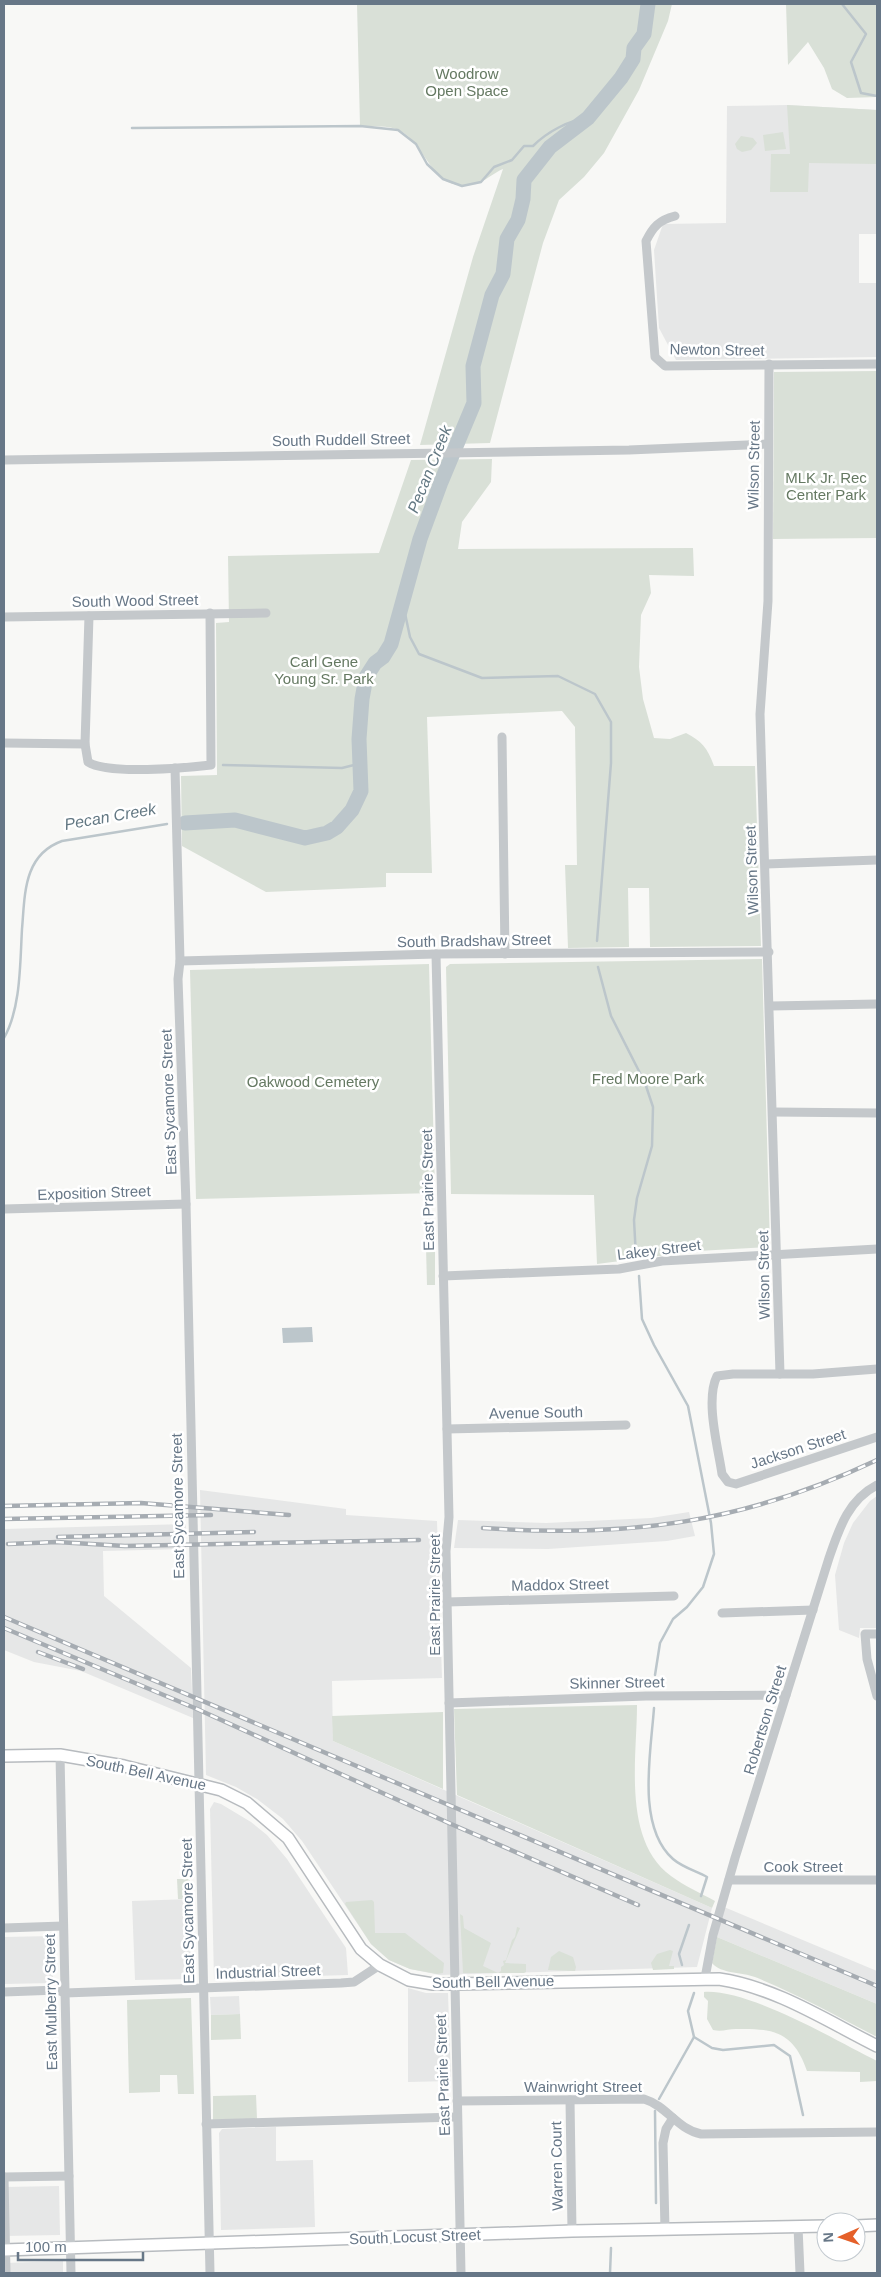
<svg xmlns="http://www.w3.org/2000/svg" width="881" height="2277" font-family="Helvetica,sans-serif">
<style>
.built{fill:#e6e7e7}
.green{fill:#d9e0d7}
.water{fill:#bcc6cb}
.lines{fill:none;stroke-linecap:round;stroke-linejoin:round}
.stream{stroke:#bcc6cb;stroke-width:2.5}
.river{stroke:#bcc6cb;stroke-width:15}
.major-casing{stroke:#b7bbbf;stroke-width:14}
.minor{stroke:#c4c8cb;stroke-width:9}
.major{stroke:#fff;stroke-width:11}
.rail-casing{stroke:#a6acb2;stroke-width:4.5}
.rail{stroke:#fff;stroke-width:2.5;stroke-dasharray:8;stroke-linecap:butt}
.labels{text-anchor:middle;stroke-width:5;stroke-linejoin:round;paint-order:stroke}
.park-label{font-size:15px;fill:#657962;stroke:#fff}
.street-label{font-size:15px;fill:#677787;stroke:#fff}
.water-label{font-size:16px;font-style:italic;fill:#637883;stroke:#fff}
</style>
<rect width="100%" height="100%" fill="#f8f8f6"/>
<g class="built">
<path d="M787 105 877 110V234H859V283H877V357L676 360 659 328 654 250 663 224 726 223 727 106Z"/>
<path d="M200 1490 346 1509V1515L437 1521 442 1678 332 1681 333 1741 712 1908 697 1967 440 1975 410 1969 389 1960 371 1944 302 1841 283 1819 257 1799 236 1787 206 1775Z"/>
<path d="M877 1496V1628H860L859 1638 839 1630 835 1575 844 1543 853 1523 870 1501Z"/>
<path d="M689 1512 695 1536 667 1541 548 1549 454 1548 458 1520 546 1523 651 1518Z"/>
<path d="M186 1524V1549L103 1551 104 1596 191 1668 193 1718 81 1671 34 1662 4 1650V1529Z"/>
<path d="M214 1802 221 1804 251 1822 267 1835 287 1859 346 1948 348 1975 214 1979 210 1809Z"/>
<path d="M190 1899 192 1979 135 1980 132 1901Z"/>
<path d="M724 1907 877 1971V2004L717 1937Z"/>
<path d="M53 1936V1983L4 1984V1937Z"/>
<path d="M408 1988 426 1993H448L451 2081 408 2082Z"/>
<path d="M239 1996 240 2014 211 2015 210 1997Z"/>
<path d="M276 2127V2161L313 2160 315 2227 221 2230 219 2133 222 2129Z"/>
<path d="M59 2186 60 2235 4 2236V2187Z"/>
<path d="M63 2261V2273H4V2263Z"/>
</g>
<g class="green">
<path d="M357 4H672L668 21 639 90 604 153 584 177 559 200 543 243 490 443 420 445 473 257 503 169C495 172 488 179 480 182 431 199 430 146 399 130 389 125 371 127 360 126Z"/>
<path d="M786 4H877V97L847 98 832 89 824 68 808 42 788 65Z"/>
<path d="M787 105 877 110V164L809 163 808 192H770L771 154H790Z"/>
<path d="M783 132 786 149 765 151 763 135Z"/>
<path d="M741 136 753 138 757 143 751 150 742 152 737 149 735 144Z"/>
<path d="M877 371V538L773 539 774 372Z"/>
<path d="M492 459 491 482 462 522 458 549 693 548 694 576 649 575 651 593 641 615 639 667 643 699 654 738 670 739 686 733C702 741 708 749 714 766H755L761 946 650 947 649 888H628L629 947 568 948 565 865H577L575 727 562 711 427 717 432 873H386V887L266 892 182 846 181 776 217 775 216 623 229 622 228 556 379 553 411 460Z"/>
<path d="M762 959 770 1247 698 1251 597 1264 594 1195 451 1194 446 967 450 964Z"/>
<path d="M429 964 435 1193 196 1199 190 970Z"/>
<path d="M435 1237V1285H427L426 1247 428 1239Z"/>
<path d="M637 1705C637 1758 622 1840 671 1876 684 1886 701 1893 715 1901L712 1908 457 1795 454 1709Z"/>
<path d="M443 1712V1789L333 1741 332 1716Z"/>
<path d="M177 1879H190V1899H178Z"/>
<path d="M372 1900 374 1902 375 1933H405L444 1963 443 1973 437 1974 410 1969 389 1960 371 1944 345 1904 346 1902Z"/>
<path d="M460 1914 463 1916 464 1928 491 1943 483 1966 498 1973 501 1971V1967L504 1965 503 1961 506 1960 512 1940 515 1937 517 1927 520 1928 505 1963 526 1964V1972L524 1973H463Z"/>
<path d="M717 1937 877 2004V2037C837 2016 797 1994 755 1977 742 1972 721 1974 712 1963Z"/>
<path d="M670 1950 673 1951 669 1966H674V1969L653 1970 651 1963 657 1954Z"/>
<path d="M559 1951 573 1957 576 1967 575 1971 548 1970 551 1957Z"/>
<path d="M704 1992C749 1989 835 2040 877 2061V2081L860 2082V2072L807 2071C794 2033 775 2028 736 2029 728 2029 722 2032 713 2030L707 2019 708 2001 704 1997Z"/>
<path d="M191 1998 194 2094H178L177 2075H160V2092L129 2093 127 2000Z"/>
<path d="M240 2014 241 2039 211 2040V2015Z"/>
<path d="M256 2095 257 2119 213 2120V2096Z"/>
</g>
<path class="water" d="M312 1327 313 1342 283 1343 282 1328Z"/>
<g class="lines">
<g class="stream">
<path d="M842 4 866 34 851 62 861 93 877 96"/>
<path d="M132 128 360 126 398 130 416 144 427 164 443 179 462 186 481 182 494 167 512 160 524 146H533C547 132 569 120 588 118"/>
<path d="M403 604 410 637 419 654 482 678 558 676 595 694 611 722V763L597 941"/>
<path d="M223 765 342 768 354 765 358 761"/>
<path d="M598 967 611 1016 645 1083 653 1107 652 1146 637 1198 634 1220 636 1257"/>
<path d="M4 1038C21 1008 20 963 22 929 25 895 23 855 62 841L167 824"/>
<path d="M639 1276 642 1319 654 1345 688 1406 711 1523 714 1554 703 1587 687 1607 673 1619 660 1643 655 1675"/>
<path d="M654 1708C651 1752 636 1826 673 1859 682 1867 696 1871 707 1877L701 1896"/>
<path d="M682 1965 679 1954 689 1925"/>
<path d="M694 1993 688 2011 694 2037 712 2048 723 2050 774 2045 790 2056 803 2115"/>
<path d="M659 2099 694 2037"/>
<path d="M655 2111 656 2203"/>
<path d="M610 2273 611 2248"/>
</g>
<path class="river" d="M185 823 235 820 305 838 327 833 337 827 352 810 361 791 359 739 362 699 366 677 375 663 383 657 391 644 420 539 441 482 474 403 473 366 492 295 503 274 507 239 518 220 523 199 524 180 550 147 588 118 621 78 633 59 634 48 644 34 648 4"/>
<g class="major-casing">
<g id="major">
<path d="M4 1756 60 1755 124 1766 221 1790 247 1803 288 1838 361 1949 380 1965 409 1980 433 1984H454L719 1979C775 1987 827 2021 877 2046"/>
<path d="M856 2226 877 2225"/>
<path d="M4 2250 572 2231 826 2226"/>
</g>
</g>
<g class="minor">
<path d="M675 216C659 220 653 227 646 241L655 357 665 366 877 364"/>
<path d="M769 364 768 601 760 714 780 1374"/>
<path d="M4 460 629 450 768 444"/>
<path d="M89 616 85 744 88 762C108 775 185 768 211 765L210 613"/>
<path d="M4 617 266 613"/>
<path d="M502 737 505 954"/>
<path d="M4 743 85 744"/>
<path d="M175 768 180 961 178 979 186 1204 210 2273"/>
<path d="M766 864 877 860"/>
<path d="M436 954 449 1517 446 1551 461 2273"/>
<path d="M180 961 436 954 769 952"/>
<path d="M771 1006 877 1004"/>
<path d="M773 1112 877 1113"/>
<path d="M4 1209 186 1204"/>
<path d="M443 1276 619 1269 662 1261 877 1249"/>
<path d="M877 1369 813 1374H733L717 1376C705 1400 718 1447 722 1474L728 1482 736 1484 877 1437"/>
<path d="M447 1429 626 1425"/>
<path d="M447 1602 674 1596"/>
<path d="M722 1613 813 1610"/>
<path d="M877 1634H865L867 1659 877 1696"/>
<path d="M449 1703 646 1696 786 1695"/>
<path d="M60 1755 71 2273"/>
<path d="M729 1880H877"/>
<path d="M4 1928 63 1926"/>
<path d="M705 1978 713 1935 735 1858 829 1558C839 1529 848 1500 877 1485"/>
<path d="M4 1992 58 1990 65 1993 341 1983 354 1982 380 1965"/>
<path d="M570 2100 572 2231"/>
<path d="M457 2101 644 2099C667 2106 677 2129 701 2134L877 2132"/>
<path d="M206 2124 457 2117"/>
<path d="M4 2177 6 2273"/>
<path d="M4 2177 69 2176"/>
<path d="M798 2227 800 2273"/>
<path d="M665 2230 663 2143 666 2129 673 2118"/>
</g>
<use href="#major" class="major"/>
<g class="rail-casing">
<g id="rail">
<path d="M4 1506 141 1503 289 1515"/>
<path d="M4 1519 211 1515"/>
<path d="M483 1528C629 1538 744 1523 877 1460"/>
<path d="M58 1537 254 1532"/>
<path d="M8 1544 57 1542 125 1546 419 1540"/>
<path d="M4 1617 877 1986"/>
<path d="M4 1628 197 1709 451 1824 638 1905"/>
<path d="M38 1652 83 1669"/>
</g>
</g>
<use href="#rail" class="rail"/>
</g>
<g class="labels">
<g class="park-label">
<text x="467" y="79">Woodrow<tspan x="467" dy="17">Open Space</tspan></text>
<text x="826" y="483">MLK Jr. Rec<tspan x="826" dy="17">Center Park</tspan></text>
<text x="324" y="667">Carl Gene<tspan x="324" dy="17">Young Sr. Park</tspan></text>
<text x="648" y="1084">Fred Moore Park</text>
<text x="313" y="1087">Oakwood Cemetery</text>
</g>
<g class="street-label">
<text transform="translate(717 350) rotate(1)" y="5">Newton Street</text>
<text transform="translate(341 440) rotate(-1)" y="5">South Ruddell Street</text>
<text transform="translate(754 465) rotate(-89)" y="5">Wilson Street</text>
<text transform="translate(135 601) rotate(-1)" y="5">South Wood Street</text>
<text transform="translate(752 870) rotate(-92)" y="5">Wilson Street</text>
<text transform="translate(474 941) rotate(-1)" y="5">South Bradshaw Street</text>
<text transform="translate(169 1102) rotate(-92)" y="5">East Sycamore Street</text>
<text transform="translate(428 1190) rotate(-91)" y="5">East Prairie Street</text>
<text transform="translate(94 1193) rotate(-2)" y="5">Exposition Street</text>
<text transform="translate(659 1250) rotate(-7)" y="5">Lakey Street</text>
<text transform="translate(764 1275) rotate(-91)" y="5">Wilson Street</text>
<text transform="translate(536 1413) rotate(-1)" y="5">Avenue South</text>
<text transform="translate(798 1449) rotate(-18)" y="5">Jackson Street</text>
<text transform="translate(178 1506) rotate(-91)" y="5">East Sycamore Street</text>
<text transform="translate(560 1585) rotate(-1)" y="5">Maddox Street</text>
<text transform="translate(435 1595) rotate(-90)" y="5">East Prairie Street</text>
<text transform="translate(617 1683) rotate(-1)" y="5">Skinner Street</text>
<text transform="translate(765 1720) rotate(-73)" y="5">Robertson Street</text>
<text transform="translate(146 1773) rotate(12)" y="5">South Bell Avenue</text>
<text x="803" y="1872">Cook Street</text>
<text transform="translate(188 1911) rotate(-91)" y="5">East Sycamore Street</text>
<text transform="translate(268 1972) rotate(-2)" y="5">Industrial Street</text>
<text transform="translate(493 1982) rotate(-1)" y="5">South Bell Avenue</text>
<text transform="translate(51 2002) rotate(-91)" y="5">East Mulberry Street</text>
<text transform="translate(443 2075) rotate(-92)" y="5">East Prairie Street</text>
<text x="583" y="2092">Wainwright Street</text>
<text transform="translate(557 2166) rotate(-91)" y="5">Warren Court</text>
<text transform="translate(415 2237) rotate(-2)" y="5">South Locust Street</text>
</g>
<g class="water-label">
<text transform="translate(429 469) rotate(-68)" y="6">Pecan Creek</text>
<text transform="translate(110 816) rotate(-10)" y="6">Pecan Creek</text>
</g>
</g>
<rect width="881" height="2277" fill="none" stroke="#677787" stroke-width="10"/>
<g transform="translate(841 2237) rotate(268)"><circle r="24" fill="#ffffff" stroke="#c2c9cf"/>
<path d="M0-4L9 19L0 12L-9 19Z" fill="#e56029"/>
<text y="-8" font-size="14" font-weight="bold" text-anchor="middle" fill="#677787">N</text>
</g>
<path d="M18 2252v8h125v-8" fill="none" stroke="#677787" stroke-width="2.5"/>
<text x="25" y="2252" font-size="15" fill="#677787" stroke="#ffffff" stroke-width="4" paint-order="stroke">100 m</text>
</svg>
